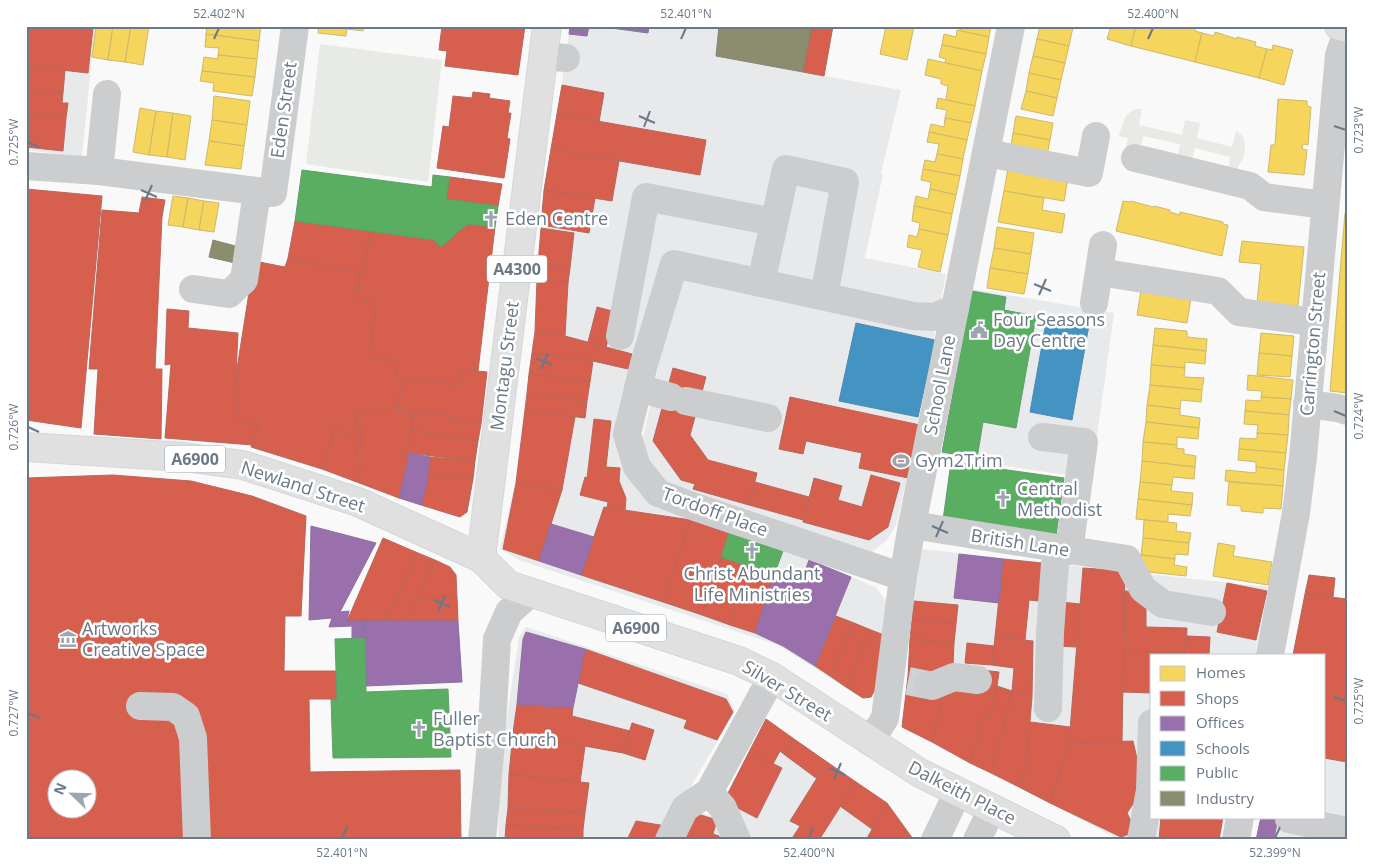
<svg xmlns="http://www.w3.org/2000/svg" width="1373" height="866" font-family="'Open Sans',sans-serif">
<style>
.built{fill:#e8e9ea}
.green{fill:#e8eae6}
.homes{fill:#f6d55c;stroke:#ccb969}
.shops{fill:#d6604d;stroke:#b6675e;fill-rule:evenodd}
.offices{fill:#9970ab;stroke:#8b72a0}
.schools{fill:#4393c3;stroke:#4f8bb1}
.public{fill:#5aae61;stroke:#5f9e6c}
.industry{fill:#8c8c6e;stroke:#828676}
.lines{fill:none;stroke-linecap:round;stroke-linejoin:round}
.minor-tunnel{stroke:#ced2d7;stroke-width:28;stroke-dasharray:28 14;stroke-linecap:butt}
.major-casing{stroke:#d5d6d7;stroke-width:30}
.minor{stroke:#cccdce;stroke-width:28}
.major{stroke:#e0e0e1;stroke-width:28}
.ticks{fill:none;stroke:#6b7887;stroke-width:2}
.labels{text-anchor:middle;stroke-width:5;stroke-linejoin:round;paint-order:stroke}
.shield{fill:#fff;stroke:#97a0ab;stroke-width:1}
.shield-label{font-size:16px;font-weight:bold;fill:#6b7887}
.street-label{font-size:18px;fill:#6b7887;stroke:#fff}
.poi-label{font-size:18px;fill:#6b7887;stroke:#fff;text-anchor:start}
.neatline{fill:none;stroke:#6b7887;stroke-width:2}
.ticks-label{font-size:12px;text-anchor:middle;fill:#6b7887}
</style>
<rect width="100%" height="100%" fill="#f9f9f9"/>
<g class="built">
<path d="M26 26H95L82 157 26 150Z"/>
<path d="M570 26H833L825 76 901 90 881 173 883 174 865 258 946 274 907 477 896 525 887 540 872 552 862 553 670 491 644 456 643 438 659 363 641 359 627 475 643 496 657 508 808 558 875 587 885 599 887 609 878 685 871 697 863 699 778 645 519 560 500 549 515 483 534 334 539 244Z"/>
<path d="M973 289 1114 313 1087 509 1066 475 941 456Z"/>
<path d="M921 549 1267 587 1255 655H1152V817H1224L1220 840H1120L902 726 908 676 910 639Z"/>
<path d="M1305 594 1347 599V840H1256L1261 817H1324V655H1293Z"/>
<path d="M526 627 727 694 735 711 679 807 715 817 766 719 887 803 914 840H498L500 763 519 637Z"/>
</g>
<g class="green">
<path d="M320 44 442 60 428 182 306 164Z"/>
<path d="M1137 109H1142L1139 125 1182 135 1185 120 1200 123 1197 138 1232 147 1236 131C1251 139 1245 158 1237 169L1228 170 1230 157 1195 148 1191 164 1177 160 1180 144 1143 136 1142 143C1136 148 1134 150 1126 147L1128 138 1119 136C1123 124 1124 112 1137 109Z"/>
</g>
<g class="homes">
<path d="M96 26H113L108 60 92 57Z"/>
<path d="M113 26H131L125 62 108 60Z"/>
<path d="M131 26H149L143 65 125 62Z"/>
<path d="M207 26H261L259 41 206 34Z"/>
<path d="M319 26H364L363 31 347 29 346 36 318 33Z"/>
<path d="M886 26H914L907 60 880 54Z"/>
<path d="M960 26H991L989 37 960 31Z"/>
<path d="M1040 26 1073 27 1069 46 1037 39Z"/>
<path d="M1111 26H1136L1131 46 1107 39Z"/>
<path d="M1136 26H1188L1195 28V31L1202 33 1195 62 1131 46Z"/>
<path d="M957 30 989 37 986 54 942 45 944 34 956 37Z"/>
<path d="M1215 32 1237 39V37L1256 42 1255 46 1267 49 1259 78 1195 62 1202 33 1214 36Z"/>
<path d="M206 34 259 41 257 59 218 55 219 48 205 47Z"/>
<path d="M1037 39 1069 46 1065 63 1033 56Z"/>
<path d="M942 45 986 54 982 71 945 63 946 59 939 57Z"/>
<path d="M1273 45 1293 50 1284 85 1259 78 1267 49 1272 50Z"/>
<path d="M218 55 257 59 255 77 202 71 204 57 218 59Z"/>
<path d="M1033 56 1065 63 1061 80 1029 73Z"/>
<path d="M928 59 982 71 975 106 946 100 948 86 941 84V79L925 75Z"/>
<path d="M202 71 255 77 252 96 213 91 214 83 200 81Z"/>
<path d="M1029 73 1061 80 1057 98 1026 91Z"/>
<path d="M1026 91 1057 98 1053 116 1021 109Z"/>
<path d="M214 96 250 101 247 125 212 120Z"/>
<path d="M938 98 975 106 971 123 945 118 947 110 936 108Z"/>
<path d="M1278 99 1307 101V106L1311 107 1308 145 1303 144 1302 149 1307 150 1304 175 1268 172 1271 145H1275Z"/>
<path d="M140 108 156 111 149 155 133 152Z"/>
<path d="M156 111 173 113 167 157 149 155Z"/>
<path d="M173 113 191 116 185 160 167 157Z"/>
<path d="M1016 116 1053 123 1050 140 1013 133Z"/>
<path d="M945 118 971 123 967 140 929 132 931 124 944 127Z"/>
<path d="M212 120 247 125 244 146 209 141Z"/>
<path d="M929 132 967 140 963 159 937 154 939 144 927 142Z"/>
<path d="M1013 133 1050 140 1047 156 1010 150Z"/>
<path d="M209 141 244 146 241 169 205 165Z"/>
<path d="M937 154 963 159 960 176 923 169 925 160 935 162Z"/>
<path d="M1008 168 1068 178 1064 201 1004 191Z"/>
<path d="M923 169 960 176 956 195 930 189 931 182 921 180Z"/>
<path d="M930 189 956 195 952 214 914 206 916 196 928 199Z"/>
<path d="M1004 191 1044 198 1042 210 1065 214 1062 233 998 222Z"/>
<path d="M173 196 188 198 183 227 168 225Z"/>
<path d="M188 198 204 201 199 230 183 227Z"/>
<path d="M204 201 219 203 214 232 199 230Z"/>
<path d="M1123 201 1130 202 1131 201 1153 207 1154 206 1170 210V212L1180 215V212L1223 222V224L1228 225 1222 256 1116 231Z"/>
<path d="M914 206 952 214 948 235 919 229 920 223 912 221Z"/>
<path d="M1345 213H1347V393L1330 391Z"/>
<path d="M997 227 1034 233 1031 254 994 248Z"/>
<path d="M919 229 948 235 940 272 918 267 922 250 907 247 909 235 917 237Z"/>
<path d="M1242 241 1304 247 1298 306 1257 302 1261 264 1239 262Z"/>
<path d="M994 248 1031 254 1028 274 990 268Z"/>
<path d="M990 268 1028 274 1024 294 987 288Z"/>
<path d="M1141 290 1191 298 1187 323 1137 315Z"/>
<path d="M1155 328 1187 331V337L1207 339 1206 351 1153 345Z"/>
<path d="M1261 333 1294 336 1292 356 1259 353Z"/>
<path d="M1153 345 1206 351 1205 364 1185 362V368L1151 365Z"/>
<path d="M1259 353 1292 356 1290 377 1257 375Z"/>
<path d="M1151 365 1185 368 1184 377 1204 378 1202 390 1150 385Z"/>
<path d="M1248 375 1293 380 1291 399 1261 397 1262 391 1247 390Z"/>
<path d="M1150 385 1202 390 1201 402 1181 400 1180 409 1147 405Z"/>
<path d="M1261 397 1291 399 1289 415 1245 411 1246 400 1261 401Z"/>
<path d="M1147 405 1180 409V415L1200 418 1199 428 1146 422Z"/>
<path d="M1245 411 1289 415 1288 435 1257 433 1258 425 1244 424Z"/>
<path d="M1146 422 1199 428 1198 439 1177 437V445L1143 442Z"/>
<path d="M1257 433 1288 435 1286 453 1239 449 1240 438 1257 439Z"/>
<path d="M1143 442 1177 445 1176 448 1184 449V454L1196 456 1195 467 1142 461Z"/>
<path d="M1239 449 1286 453 1284 470 1256 467V462L1238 460Z"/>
<path d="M1142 461 1195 467 1194 479 1173 477 1172 485 1140 482Z"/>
<path d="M1256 467 1284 470 1283 486 1225 481 1226 470 1256 473Z"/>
<path d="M1140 482 1172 485 1171 491 1193 493 1192 505 1138 499Z"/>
<path d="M1229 482 1283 486 1281 509 1263 508V513L1241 511V506L1227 505Z"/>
<path d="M1138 499 1192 505 1190 516 1168 514V522L1136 519Z"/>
<path d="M1144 520 1177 523 1176 531 1191 533 1189 543 1143 538Z"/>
<path d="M1143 538 1189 543 1188 555 1175 554V559L1141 555Z"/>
<path d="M1218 543 1235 546 1233 556 1272 562 1268 585 1213 576Z"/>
<path d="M1141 555 1175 559 1174 565 1187 567 1186 576 1139 571Z"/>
</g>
<g class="shops">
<path d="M26 26H74L93 28 88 73 26 66Z"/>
<path d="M442 26H468L490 29 491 26H525L518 75 445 66 447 51 439 50Z"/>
<path d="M798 26H833L824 76 803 72 811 29Z"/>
<path d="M26 66 65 70 63 93 26 89Z"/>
<path d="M562 85 604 93 599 122 557 114Z"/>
<path d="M26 89 63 93 62 103H68L66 118 26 114Z"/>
<path d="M473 92 490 94 489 98 510 101 508 113H511L507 138 510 139 504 178 437 168 443 126 449 127 453 96 472 98Z"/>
<path d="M26 114 66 118 63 151 26 147Z"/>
<path d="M557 114 706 140 700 175 551 149Z"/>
<path d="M551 149 619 161 612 201 544 190Z"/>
<path d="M450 177 502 184 498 206 446 199Z"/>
<path d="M26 189 102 196 81 428 26 420Z"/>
<path d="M544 190 595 198 589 233 541 225Z"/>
<path d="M142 197 165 200 162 217 155 369H162L161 439 94 434 98 369H89L102 210 139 213Z"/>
<path d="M295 221 370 231 367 253 360 273 288 258Z"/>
<path d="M467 224 495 227 478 371 459 369 457 385 402 378 395 374 398 362 369 357 376 304 357 301 360 273 367 253 370 231 434 240 441 247Z"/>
<path d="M541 228 574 233 570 268 538 265Z"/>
<path d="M288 258 360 273 357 301 376 304 369 357 398 362 395 374 402 378 398 410 379 409 357 411V430H361V439L334 428 322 469 251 447 258 425 240 423 236 375 254 261 285 267Z"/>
<path d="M538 265 570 268 568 283 537 279Z"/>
<path d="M537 279 568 283 565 336 535 332Z"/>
<path d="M597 307 616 312 606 347 588 342Z"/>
<path d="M167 309 189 311 188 328 238 333 236 375 240 423 258 425 252 445 165 438 171 364 165 365Z"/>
<path d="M535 332 565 336 632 354 628 369 593 361 532 353Z"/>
<path d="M532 353 593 361 590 382 529 374Z"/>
<path d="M673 368 706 377 690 435 708 460 757 473 749 505 693 489 695 484 681 480 653 441Z"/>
<path d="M459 369 487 372 481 424 450 420 451 416 398 410 402 378 457 385Z"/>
<path d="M529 374 590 382 587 401 527 393Z"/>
<path d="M527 393 587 401 585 418 525 410Z"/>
<path d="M790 397 920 425 908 478 859 468 862 453 806 441 803 454 779 449Z"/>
<path d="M379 409 413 412 408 461 399 498 354 481 362 462 361 430H357V411Z"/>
<path d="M525 410 575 417 562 490 516 483Z"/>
<path d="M413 412 451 416 450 420 481 424 478 441 411 430Z"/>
<path d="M594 419 611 421 606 467 620 468 619 481 626 498 625 511 607 508 608 502 580 495 585 477 587 478Z"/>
<path d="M334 428 361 439 355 455 361 457 362 462 354 481 322 469Z"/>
<path d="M411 430 478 441 475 461 407 453Z"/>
<path d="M361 439V457L355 455Z"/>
<path d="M430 457 475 461 473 479 428 474Z"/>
<path d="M428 474 473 479 467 512 460 517 421 505Z"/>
<path d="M113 475 191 481 252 496 306 516 301 616H285L284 671H336L337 699H309L310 772 460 770 461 840H26V478ZM58 778H88V808H58Z"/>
<path d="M871 475 900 483 888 527 869 540 803 522 814 478 842 486 838 500 862 507Z"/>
<path d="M755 482 809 497 803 520 749 505Z"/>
<path d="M516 483 562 490 539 561 503 549Z"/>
<path d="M604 507 691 520 663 602 581 575Z"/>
<path d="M691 520 729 533 702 615 663 602Z"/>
<path d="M383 538 418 553 385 621H347Z"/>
<path d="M418 553 435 560 406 621H385Z"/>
<path d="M721 557 750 567 730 625 702 615Z"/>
<path d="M1003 559 1042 563 1038 601 1029 600 1025 640 995 637Z"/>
<path d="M435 560 450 567 456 575 457 597 417 598Z"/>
<path d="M750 567 774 575 755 633 730 625Z"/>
<path d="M1083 568 1125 571 1122 741 1069 743Z"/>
<path d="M1309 575 1335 578 1333 597 1305 594Z"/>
<path d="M1227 583 1267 591 1256 640 1217 632Z"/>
<path d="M1125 591 1141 592 1146 599V627L1187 628 1186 653 1124 651Z"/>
<path d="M1305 594 1347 599V762L1324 758V655H1293Z"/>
<path d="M457 597 458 621H406L417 598Z"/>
<path d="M914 601 958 605 956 624 912 619Z"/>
<path d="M1061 602 1080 604 1076 647 1057 646Z"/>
<path d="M836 616 854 623 830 676 815 666Z"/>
<path d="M912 619 956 624 954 643 910 639Z"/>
<path d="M854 623 871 630 846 687 830 676Z"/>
<path d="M871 630 884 635 878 684 871 697 863 698 846 687Z"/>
<path d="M1187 636 1210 637 1209 655 1186 653Z"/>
<path d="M995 637 1033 641 1032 697 1012 691 1014 668 992 665Z"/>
<path d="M910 639 954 643 953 665 929 680 908 676Z"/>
<path d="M967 643 994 646 992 665 965 663Z"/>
<path d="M585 649 726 699 733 712 717 740 684 728 687 720 578 683Z"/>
<path d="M1124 651 1186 653V655H1152V693L1123 692Z"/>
<path d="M981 670 999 672 997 686 990 717 984 715 970 763 932 742 945 688 979 695Z"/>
<path d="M908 676 929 680 927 693 943 697 932 742 902 727Z"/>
<path d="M997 686 1012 691 991 773 970 763 984 715 990 717Z"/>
<path d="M1012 691 1032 697 1026 768 1019 787 991 773Z"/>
<path d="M517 704 573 708 572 716 630 731 623 753 513 733Z"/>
<path d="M766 719 794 739 785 755 780 751 773 764 749 752Z"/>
<path d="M1030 722 1070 727 1069 743 1050 803 1019 787 1026 768Z"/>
<path d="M632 723 654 730 645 760 623 753Z"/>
<path d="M513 733 585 746 580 783 509 774Z"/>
<path d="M794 739 827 762 816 778 785 755Z"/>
<path d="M1133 741 1140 772 1137 798 1127 813 1131 821 1132 833 1121 837 1050 803 1069 743Z"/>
<path d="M749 752 782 768 757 818 724 801Z"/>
<path d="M827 762 856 782 819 840H791L800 826 790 821Z"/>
<path d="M509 774 589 783 585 813 508 808Z"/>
<path d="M856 782 887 803 872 829 840 806Z"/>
<path d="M887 803 913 839 914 840H866Z"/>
<path d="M508 808 585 813 583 830 506 825Z"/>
<path d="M691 812 717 820 713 834 719 836V840H683Z"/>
<path d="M1161 817H1223L1219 840H1159Z"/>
<path d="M636 821 666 826 659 840H627Z"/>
<path d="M506 825 583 830V840L505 839Z"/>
</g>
<g class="offices">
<path d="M570 26H589L587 36 569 34Z"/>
<path d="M596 26H649L648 33Z"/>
<path d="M407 453 430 457 426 488 421 505 399 498 408 461Z"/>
<path d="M551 524 594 537 581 575 539 561Z"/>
<path d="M311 526 376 543 340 612 349 611 347 621H365V638H352V626L329 627 332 618 309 620Z"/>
<path d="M959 554 1003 559 999 603 954 598Z"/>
<path d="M809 560 851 577 815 666 783 646 755 633 774 575 800 584Z"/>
<path d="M365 621H458L462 682 366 686Z"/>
<path d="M526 632 585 649 573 708 517 704 523 639Z"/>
<path d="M1261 817H1278L1274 839 1278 840H1256Z"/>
</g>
<g class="schools">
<path d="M1047 317 1089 325 1072 420 1030 412Z"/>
<path d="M856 323 935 340 918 417 839 401Z"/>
</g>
<g class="public">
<path d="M302 170 432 187 433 175 450 177 446 199 498 206 495 227 467 224 441 247 434 240 295 221Z"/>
<path d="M972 291 1006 297 1004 310 1036 316 1016 428 983 422 977 458 942 452Z"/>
<path d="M951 462 1064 478 1056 536 943 520Z"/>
<path d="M729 533 783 551 774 575 721 557Z"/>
<path d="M365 638 366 692 448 689 451 757 333 758 331 699H337L335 639Z"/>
</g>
<g class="industry">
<path d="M719 26H793L811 29 803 72 716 56Z"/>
<path d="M213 240 239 247 235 263 209 257Z"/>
</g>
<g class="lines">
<path class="minor-tunnel" d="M908 681 928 685"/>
<g class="major-casing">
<g id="major">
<path d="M1339 26 1347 28"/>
<path d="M26 447 184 457 243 465 358 502 481 558 508 585 739 661 772 677 920 773 1056 840"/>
<path d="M481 558 547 26"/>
</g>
</g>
<g class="minor">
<path d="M543 56 566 58"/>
<path d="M987 153 1089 173 1096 136"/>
<path d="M1135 158 1250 186 1264 197 1325 205"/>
<path d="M26 166 99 171 273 193 295 26"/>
<path d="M99 171 107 94"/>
<path d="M1099 272 1218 291 1239 312 1314 322"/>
<path d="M761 283 786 169 845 182 824 296"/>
<path d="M193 289 229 294 244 280 257 192"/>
<path d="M1094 303 1103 245"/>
<path d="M620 336 646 197 774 222"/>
<path d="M638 388 671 397"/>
<path d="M686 401 768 418"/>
<path d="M1307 404 1338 408 1347 411"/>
<path d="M1042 437 1084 442 1069 551"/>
<path d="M912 525 1127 559 1143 589 1163 604 1212 612"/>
<path d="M903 577 695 507 658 493 637 467 627 434 644 364 674 264 913 316 934 317 955 308"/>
<path d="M1270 655 1296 513 1303 457 1339 55 1347 32"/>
<path d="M928 685 932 686 954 677 978 680"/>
<path d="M140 706 173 707 186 716 193 738 197 840"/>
<path d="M1048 708 1050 633 1056 549"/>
<path d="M870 742 885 718 903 577 912 525 1011 26"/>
<path d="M709 792 723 808 737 840"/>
<path d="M1289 819 1347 831"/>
<path d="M482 840 491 743 497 639 509 612 530 593"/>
<path d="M669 840 685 808 709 792 772 677"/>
<path d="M935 840 958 792"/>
<path d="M977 840 992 809"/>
<path d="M1141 840 1150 790 1152 723"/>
<path d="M1236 840 1240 817"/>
</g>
<use href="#major" class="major"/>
</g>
<path class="ticks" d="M214 39 219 28M681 39 686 28M1148 39 1153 28M639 116 655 123M1334 126 1346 130M644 127 650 111M28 142 39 147M141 190 157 197M145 201 152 185M1034 284 1051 291M1039 295 1046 279M536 358 552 365M541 369 548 353M1334 411 1346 416M28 427 39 432M932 526 948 533M936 537 943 521M434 600 450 607M438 611 445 595M1334 697 1346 701M28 713 39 718M829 768 845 775M834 779 841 763M342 838 347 827M809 838 813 827M1275 838 1280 827"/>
<defs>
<g id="church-bare" transform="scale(1.35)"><path d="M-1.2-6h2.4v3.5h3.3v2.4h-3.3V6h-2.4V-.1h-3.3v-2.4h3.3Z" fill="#9da5af" stroke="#fff" stroke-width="2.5" paint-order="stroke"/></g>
<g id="civic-bare" transform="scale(1.35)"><path d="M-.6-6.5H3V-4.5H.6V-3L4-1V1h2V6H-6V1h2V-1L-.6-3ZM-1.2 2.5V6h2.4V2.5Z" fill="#9da5af" stroke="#fff" stroke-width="2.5" paint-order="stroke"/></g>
<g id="stadium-bare" transform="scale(1.35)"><path d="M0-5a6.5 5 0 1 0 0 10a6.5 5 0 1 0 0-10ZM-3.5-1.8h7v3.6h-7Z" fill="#9da5af" stroke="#fff" stroke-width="2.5" paint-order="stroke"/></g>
<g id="museum-bare" transform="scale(1.35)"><path d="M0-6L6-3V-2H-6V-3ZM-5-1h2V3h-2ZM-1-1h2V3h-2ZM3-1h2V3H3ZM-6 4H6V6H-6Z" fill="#9da5af" stroke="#fff" stroke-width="2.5" paint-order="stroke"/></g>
</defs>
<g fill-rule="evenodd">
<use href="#church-bare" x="491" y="219"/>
<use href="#civic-bare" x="979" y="330"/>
<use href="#stadium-bare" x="901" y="461"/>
<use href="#church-bare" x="1003" y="499"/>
<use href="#church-bare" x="752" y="551"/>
<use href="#museum-bare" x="68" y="639"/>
<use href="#church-bare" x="419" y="729"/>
</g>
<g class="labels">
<g class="shield">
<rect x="487" y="255.5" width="60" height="27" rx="4"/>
<rect x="165" y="445.5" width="60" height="27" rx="4"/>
<rect x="606" y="614.5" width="60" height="27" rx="4"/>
</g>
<g class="shield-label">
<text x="517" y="275">A4300</text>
<text x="195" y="465">A6900</text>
<text x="636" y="634">A6900</text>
</g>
<g class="street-label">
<text transform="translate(284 110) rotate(-82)" y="6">Eden Street</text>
<text transform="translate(1313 344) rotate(-85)" y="6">Carrington Street</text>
<text transform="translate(505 366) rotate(-83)" y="6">Montagu Street</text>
<text transform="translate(940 385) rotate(-79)" y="6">School Lane</text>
<text transform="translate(303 487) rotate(18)" y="6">Newland Street</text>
<text transform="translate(715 512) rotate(20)" y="6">Tordoff Place</text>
<text transform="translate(1020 543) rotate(9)" y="6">British Lane</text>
<text transform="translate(787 691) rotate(31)" y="6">Silver Street</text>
<text transform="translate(962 793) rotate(27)" y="6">Dalkeith Place</text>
</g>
<g class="poi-label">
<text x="505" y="225">Eden Centre</text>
<text x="993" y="326">Four Seasons<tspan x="993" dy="21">Day Centre</tspan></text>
<text x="915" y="467">Gym2Trim</text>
<text x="1017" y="495">Central<tspan x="1017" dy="21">Methodist</tspan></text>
<text x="752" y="580" text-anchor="middle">Christ Abundant<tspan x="752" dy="21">Life Ministries</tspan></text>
<text x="82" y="635">Artworks<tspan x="82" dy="21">Creative Space</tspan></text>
<text x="433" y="725">Fuller<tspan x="433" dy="21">Baptist Church</tspan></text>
</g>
</g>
<rect width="1373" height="866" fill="none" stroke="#ffffff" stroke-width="55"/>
<rect x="1150" y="654" width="175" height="165" fill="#ffffff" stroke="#c4c9cf"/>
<rect x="1160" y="666" width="25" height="15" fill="#f6d55c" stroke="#c4c9cf"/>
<text x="1196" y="678" font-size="15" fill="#6b7887">Homes</text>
<rect x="1160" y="691" width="25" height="15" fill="#d6604d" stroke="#c4c9cf"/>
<text x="1196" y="704" font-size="15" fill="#6b7887">Shops</text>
<rect x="1160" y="716" width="25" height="15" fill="#9970ab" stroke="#c4c9cf"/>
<text x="1196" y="728" font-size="15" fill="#6b7887">Offices</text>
<rect x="1160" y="741" width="25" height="15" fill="#4393c3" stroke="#c4c9cf"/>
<text x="1196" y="754" font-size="15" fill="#6b7887">Schools</text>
<rect x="1160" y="766" width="25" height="15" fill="#5aae61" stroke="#c4c9cf"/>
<text x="1196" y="778" font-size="15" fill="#6b7887">Public</text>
<rect x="1160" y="791" width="25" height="15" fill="#8c8c6e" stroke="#c4c9cf"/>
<text x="1196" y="804" font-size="15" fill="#6b7887">Industry</text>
<g transform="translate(72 794) rotate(293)"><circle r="24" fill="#ffffff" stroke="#c4c9cf"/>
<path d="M0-4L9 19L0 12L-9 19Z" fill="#9da5af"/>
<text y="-8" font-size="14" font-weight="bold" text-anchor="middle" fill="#6b7887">N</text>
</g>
<rect x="28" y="28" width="1318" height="810" class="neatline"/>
<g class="ticks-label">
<text x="219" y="18">52.402°N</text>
<text x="686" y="18">52.401°N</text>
<text x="1153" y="18">52.400°N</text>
<text transform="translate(1359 130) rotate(-90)" y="4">0.723°W</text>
<text transform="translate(14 142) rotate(-90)" y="4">0.725°W</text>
<text transform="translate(1359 416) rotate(-90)" y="4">0.724°W</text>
<text transform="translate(14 427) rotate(-90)" y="4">0.726°W</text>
<text transform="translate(1359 701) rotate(-90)" y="4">0.725°W</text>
<text transform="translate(14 713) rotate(-90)" y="4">0.727°W</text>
<text x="342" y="857">52.401°N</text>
<text x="809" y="857">52.400°N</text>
<text x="1275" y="857">52.399°N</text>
</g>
</svg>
